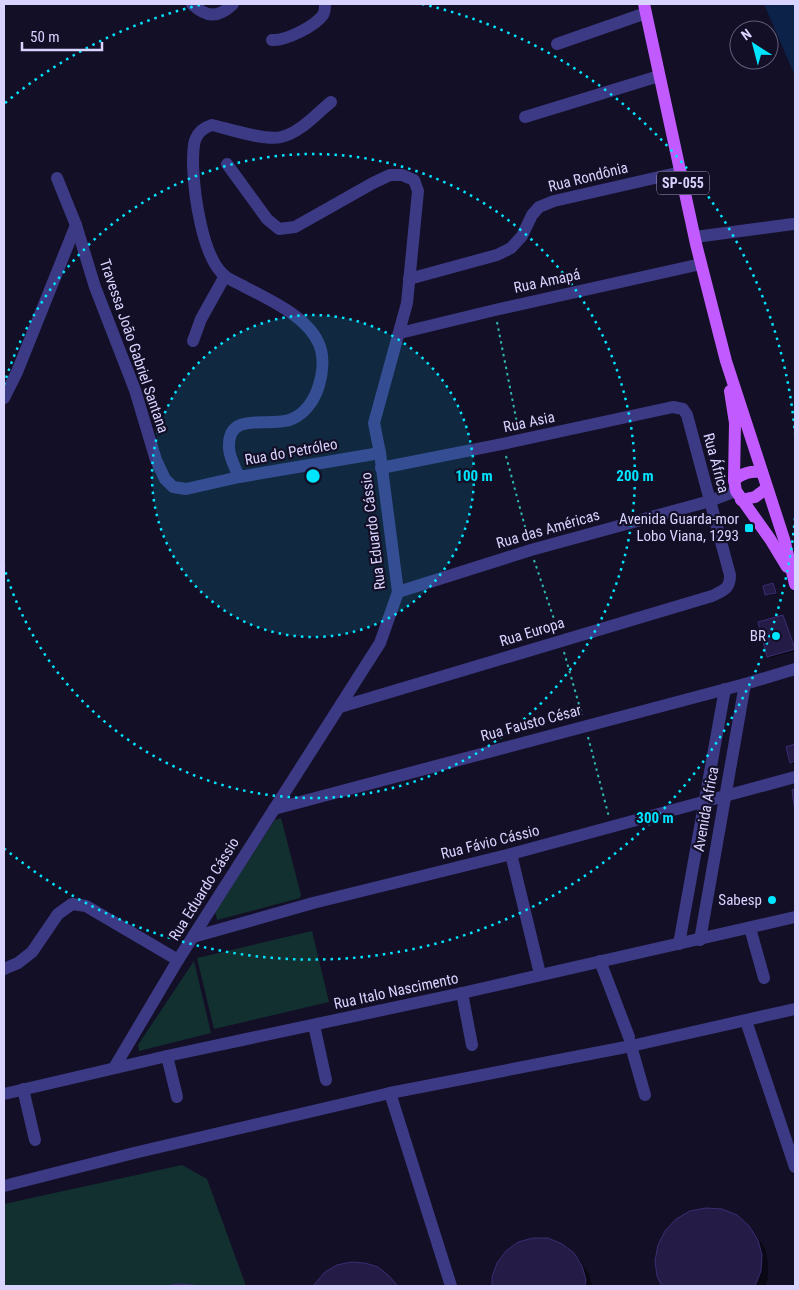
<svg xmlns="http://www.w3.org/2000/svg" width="799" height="1290" font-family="'Roboto Condensed',sans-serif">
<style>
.green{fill:#12302f}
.water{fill:#0c2248}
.shadow{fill:#0007}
.building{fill:#241b47;stroke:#3b2d73}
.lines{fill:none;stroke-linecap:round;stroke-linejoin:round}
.path{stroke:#2fb8b0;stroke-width:2;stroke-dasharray:2.5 4;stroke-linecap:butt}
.minor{stroke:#3d3a85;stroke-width:12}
.major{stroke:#c25bff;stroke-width:12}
.ring{fill:none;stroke:#00e5ff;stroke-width:2.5;stroke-dasharray:2.5 5}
.poi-dot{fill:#00e5ff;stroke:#130f26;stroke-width:2}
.labels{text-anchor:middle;stroke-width:4.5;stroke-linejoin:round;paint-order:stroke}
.shield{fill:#130f26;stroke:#9e99be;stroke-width:1}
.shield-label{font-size:14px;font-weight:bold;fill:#d9d4ff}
.street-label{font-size:15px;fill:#d9d4ff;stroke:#130f26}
.poi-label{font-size:15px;fill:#d9d4ff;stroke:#130f26;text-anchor:end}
.centre{fill:#00e5ff;stroke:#130f26;stroke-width:2.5}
.ring-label{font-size:15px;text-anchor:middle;font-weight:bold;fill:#00e5ff;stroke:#130f26;stroke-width:4.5;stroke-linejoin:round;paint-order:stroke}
</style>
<rect width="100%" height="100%" fill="#130f26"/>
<g class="green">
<path d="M281 818 301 895 300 898 217 920 215 911 275 820Z"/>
<path d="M312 931 329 1002 214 1029 197 958Z"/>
<path d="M194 961 211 1033 139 1051 138 1045Z"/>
<path d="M182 1165 207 1179 246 1286H4V1204Z"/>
</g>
<path class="water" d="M764 4H795V76Z"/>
<g class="shadow">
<path d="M773 584 776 594 768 596 764 587Z"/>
<path d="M783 616 795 651 770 658 768 656Z"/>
<path d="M795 746V766L791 762 787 748Z"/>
<path d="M748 1227 756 1235 765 1248 768 1263V1279L765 1286H664L659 1276Z"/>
<path d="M573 1254 581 1262 589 1274 592 1286H493V1278Z"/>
<path d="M388 1276 398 1286H314L316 1282Z"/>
</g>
<g class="building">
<path d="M773 583 776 593 765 595 763 586Z"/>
<path d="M783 615 795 649 767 657 758 622Z"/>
<path d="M795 744V761L790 763 786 747Z"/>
<path d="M795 789V812L792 790Z"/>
<path d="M706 1208 722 1209 737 1215 749 1226 758 1240 762 1255 761 1271 755 1286H662L657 1276 655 1261 658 1245 665 1231 676 1219 690 1211Z"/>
<path d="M533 1238H548L562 1244 574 1253 582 1266 586 1280 585 1286H492V1277L497 1263 506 1251 518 1242Z"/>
<path d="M351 1262 365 1263 378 1267 389 1276 398 1286H313L325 1272 337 1265Z"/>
<path d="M178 1284 193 1285 196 1286H165Z"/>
</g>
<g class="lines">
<g class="path">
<path d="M497 322 518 428"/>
<path d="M506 456 528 538"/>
<path d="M534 560 558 631"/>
<path d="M564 652 582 715"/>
<path d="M588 737 609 817"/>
</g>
<g class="minor">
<path d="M192 4C206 17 218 19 233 4"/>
<path d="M272 40C286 41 315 26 323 15 325 12 325 8 325 4"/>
<path d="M557 44 646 13"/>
<path d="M525 117 659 76"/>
<path d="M57 178 76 225 95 287 135 390 156 460 165 479 173 487 186 489 239 477 380 453"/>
<path d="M695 237 793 224"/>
<path d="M409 279 497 255 511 248 522 236 532 215 539 207 554 201 681 172"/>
<path d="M400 333 495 310 701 264"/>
<path d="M193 341 201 319 225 276"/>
<path d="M4 398 17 372 76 225"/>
<path d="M239 477C236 469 229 457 229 448 227 409 270 429 292 419 306 413 315 399 319 385 323 372 324 356 319 344 308 317 270 300 245 287 239 283 231 281 225 276 202 258 194 193 193 165 193 147 192 131 212 125 229 129 265 141 281 137 300 133 316 114 331 102"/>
<path d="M398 592 531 550 710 501 736 491"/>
<path d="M340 707 712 596C724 590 730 589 730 575L687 415 683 409 673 407 502 444 381 468"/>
<path d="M274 809 745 684 795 669"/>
<path d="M511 854 540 974"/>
<path d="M750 928 764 978"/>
<path d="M193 937 313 903 511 854 795 777"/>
<path d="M700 940 745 684"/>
<path d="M679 944 725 689"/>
<path d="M600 961 629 1037"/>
<path d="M4 969 18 963 32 952 58 914 72 904 86 906 178 960"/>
<path d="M462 993 472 1045"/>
<path d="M746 1021 795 1167"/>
<path d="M314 1025 326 1080"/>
<path d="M631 1046 645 1095"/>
<path d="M167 1056 177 1097"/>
<path d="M114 1068 178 960 380 643 398 592 380 453 374 423 407 303 418 191 414 180 402 175H390L373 183 295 227 279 229 267 219 227 164"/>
<path d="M23 1089 35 1140"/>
<path d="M390 1093 451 1286"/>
<path d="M4 1094 167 1056 462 993 795 917"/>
<path d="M4 1186 134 1153 390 1093 631 1046 795 1009"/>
</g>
<g class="major">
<path d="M644 4 696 244 726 361 784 539 795 584"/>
<path d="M730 391 735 423 734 480 736 491 770 539 787 567"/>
<path d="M734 480C743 473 750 471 761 472"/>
<path d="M741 500 755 497 767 488"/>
</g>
</g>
<circle cx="313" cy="476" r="161" fill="#00e5ff" fill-opacity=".12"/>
<g class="ring">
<circle cx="313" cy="476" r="161"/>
<path d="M4 385A322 322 0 1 1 4 567"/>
<path d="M795 518A484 484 0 0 1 5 849M5 103A484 484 0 0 1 204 4M422 4A484 484 0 0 1 795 434"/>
</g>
<g class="poi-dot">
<rect x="744" y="523" width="10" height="10" rx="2.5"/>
<circle cx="776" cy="636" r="5"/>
<circle cx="772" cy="900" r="5"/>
</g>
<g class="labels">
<rect class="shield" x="657" y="171.5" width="52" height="23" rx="4"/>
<g class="shield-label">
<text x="683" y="188">SP-055</text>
</g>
<g class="street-label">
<text transform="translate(588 177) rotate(-14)" y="5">Rua Rondônia</text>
<text transform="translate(547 281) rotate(-12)" y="5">Rua Amapá</text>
<text transform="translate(134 346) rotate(71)" y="5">Travessa João Gabriel Santana</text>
<text transform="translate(529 422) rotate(-12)" y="5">Rua Asia</text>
<text transform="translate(291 452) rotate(-10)" y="5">Rua do Petróleo</text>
<text transform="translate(716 463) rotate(75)" y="5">Rua África</text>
<text transform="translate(548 529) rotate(-16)" y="5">Rua das Américas</text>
<text transform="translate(373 531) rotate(-97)" y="5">Rua Eduardo Cássio</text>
<text transform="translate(532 632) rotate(-17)" y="5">Rua Europa</text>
<text transform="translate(531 723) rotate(-15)" y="5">Rua Fausto César</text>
<text transform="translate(706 809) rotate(-80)" y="5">Avenida Africa</text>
<text transform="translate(490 842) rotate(-14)" y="5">Rua Fávio Cássio</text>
<text transform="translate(204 889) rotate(-58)" y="5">Rua Eduardo Cássio</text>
<text transform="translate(396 991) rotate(-12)" y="5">Rua Italo Nascimento</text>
</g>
<g class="poi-label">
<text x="739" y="524">Avenida Guarda-mor<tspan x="739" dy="17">Lobo Viana, 1293</tspan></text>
<text x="766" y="641">BR</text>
<text x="762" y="905">Sabesp</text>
</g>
</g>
<circle cx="313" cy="476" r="8" class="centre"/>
<g class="ring-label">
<text x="474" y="481">100 m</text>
<text x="635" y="481">200 m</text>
<text x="655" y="823">300 m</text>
</g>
<rect width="799" height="1290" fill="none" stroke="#d9d4ff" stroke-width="10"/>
<g transform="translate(754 45) rotate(324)"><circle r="24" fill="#130f26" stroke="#625e7d"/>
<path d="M0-4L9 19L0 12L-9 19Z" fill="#00e5ff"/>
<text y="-8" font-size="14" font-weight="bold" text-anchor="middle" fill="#d9d4ff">N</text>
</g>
<path d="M22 42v8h80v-8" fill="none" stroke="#d9d4ff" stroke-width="2.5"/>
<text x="30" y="42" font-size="15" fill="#d9d4ff" stroke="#130f26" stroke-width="4" paint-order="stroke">50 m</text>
</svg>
